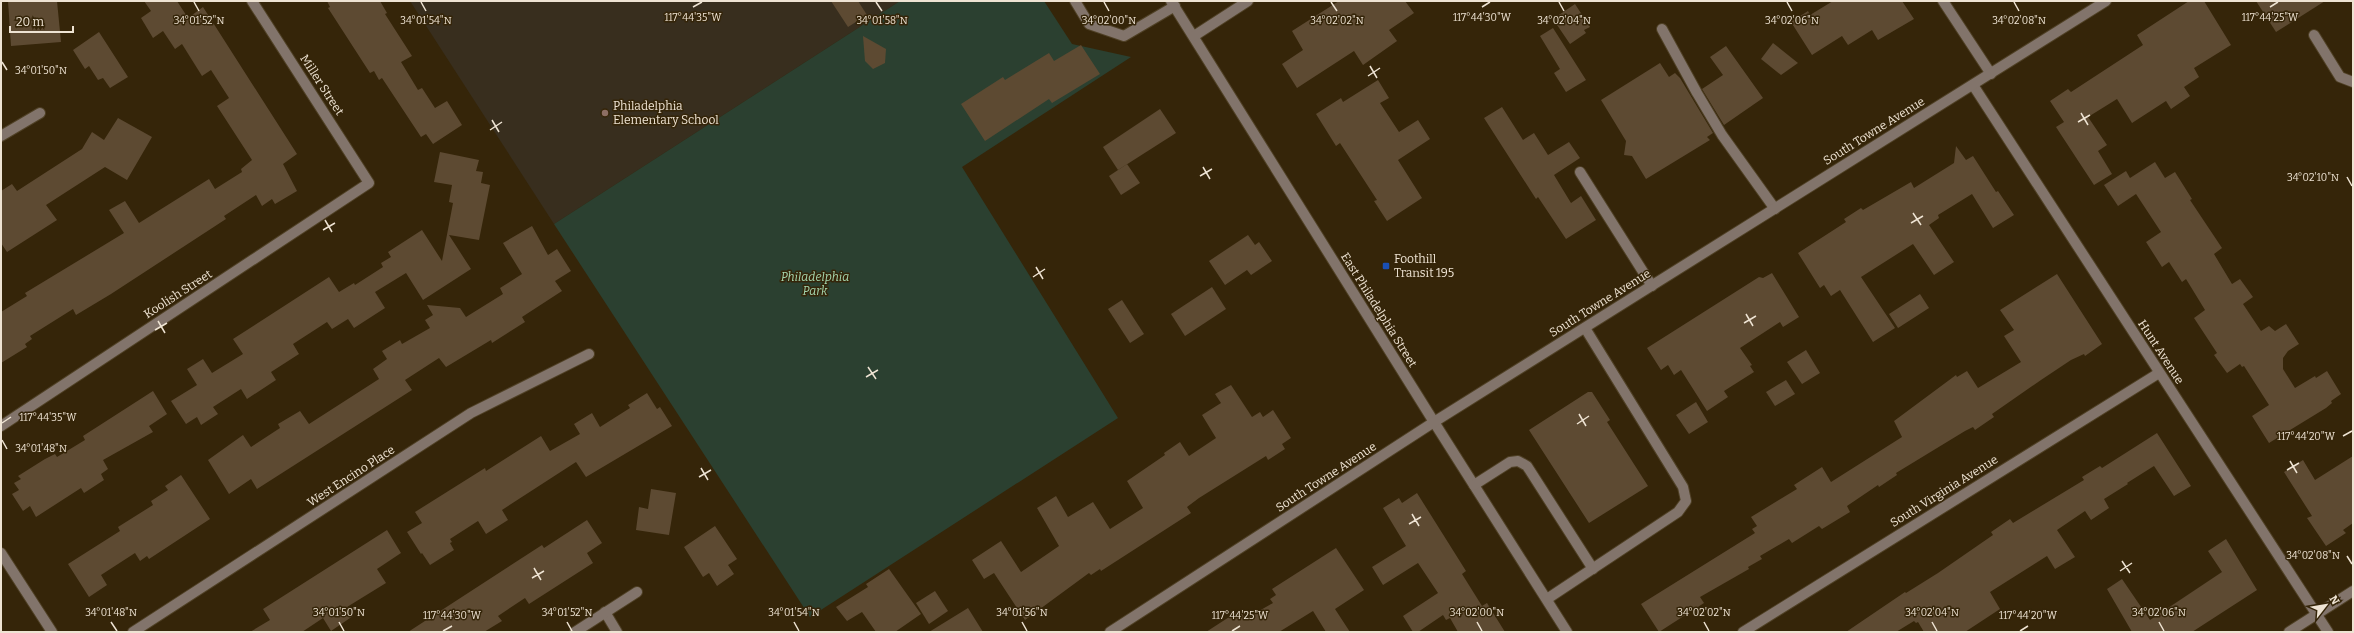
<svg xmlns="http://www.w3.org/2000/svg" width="2354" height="633" font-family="Bitter,serif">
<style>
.education{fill:#382e1e}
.green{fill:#2b4030}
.building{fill:#5d4a32}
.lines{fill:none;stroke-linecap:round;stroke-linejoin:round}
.minor-casing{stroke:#4f4025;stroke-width:12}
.minor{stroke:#82746b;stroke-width:10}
.ticks{fill:none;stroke:#eee3d3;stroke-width:1.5}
.education-dot{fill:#8d6e63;stroke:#352509;stroke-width:1.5}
.transit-dot{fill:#1a4fb4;stroke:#352509;stroke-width:1.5}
.labels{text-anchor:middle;stroke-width:3;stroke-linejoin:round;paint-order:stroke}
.street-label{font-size:12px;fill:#eee3d3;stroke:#352509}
.poi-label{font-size:12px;fill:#eee3d3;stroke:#352509;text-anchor:start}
.park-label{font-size:12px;font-style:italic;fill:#a5d7b0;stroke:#352509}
.ticks-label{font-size:10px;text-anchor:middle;fill:#eee3d3;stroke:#352509;stroke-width:3;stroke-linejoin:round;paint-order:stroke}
</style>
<rect width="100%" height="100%" fill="#352509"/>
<path class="education" d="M410 1H900L554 224Z"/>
<path class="green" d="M900 1H1044L1072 44 1131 57 962 167 1118 418 810 617 554 224Z"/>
<g class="building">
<path d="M8 1H57L61 42 11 46Z"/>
<path d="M144 1H177L188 18 203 7 297 154 283 164 297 191 275 204 272 199 262 206 256 195 224 216 226 219 111 294 76 315 73 309 30 336 32 339 25 344 27 347 1 363V312L27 296 25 293 124 233 109 210 125 201 139 223 209 179 215 189 242 172 241 169 252 160 217 106 229 98 211 70 202 76 182 44 175 49 163 31 153 38 141 18 151 11Z"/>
<path d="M327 1H380L387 13 385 14 412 56 401 62 418 90 422 88 435 108 447 101 462 125 433 144 426 134 421 137 382 78 379 80 374 71 370 73 328 8 330 7Z"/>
<path d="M831 1H858L867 15 848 27Z"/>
<path d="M1339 1H1405L1414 13 1389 30 1397 41 1363 65 1354 51 1297 88 1282 64 1303 50 1292 31Z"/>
<path d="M1833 1H1902L1914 19 1878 40 1872 30 1848 45 1842 36 1812 55 1791 22 1808 11 1810 15Z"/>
<path d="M2189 1H2204L2231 45 2194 68 2199 77 2184 87 2190 96 2171 109 2166 101 2132 123 2117 99 2088 117 2107 145 2098 151 2112 174 2094 185 2056 127 2064 122 2050 101 2068 89 2071 92 2143 45 2137 35Z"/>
<path d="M2256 1H2325L2276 32Z"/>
<path d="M1575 4 1590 27 1584 30 1586 33 1570 44 1553 19Z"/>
<path d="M1553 28 1586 80 1566 92 1554 73 1560 69 1540 36Z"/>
<path d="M99 32 128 77 110 88 103 78 98 80 89 66 85 69 73 50Z"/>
<path d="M863 36 886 49 885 63 873 69 865 61Z"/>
<path d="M1773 43 1798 63 1781 75 1761 59Z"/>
<path d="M1081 45 1100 74 1052 103 1049 99 985 141 961 104 1003 77 1005 80 1049 53 1054 61Z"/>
<path d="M1726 46 1763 98 1724 125 1702 89 1723 75 1710 57Z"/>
<path d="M1660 63 1669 77 1675 73 1680 78 1713 133 1707 137 1710 140 1646 179 1632 156 1624 155 1626 141 1601 100Z"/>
<path d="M1378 80 1389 98 1380 103 1399 132 1418 120 1430 139 1398 160 1422 198 1387 221 1374 201 1377 200 1340 143 1336 146 1316 114 1341 98 1343 102Z"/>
<path d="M1502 107 1523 140 1534 133 1548 155 1569 142 1580 158 1554 175 1571 203 1581 196 1596 220 1566 239 1538 197 1536 199 1484 118Z"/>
<path d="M1160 109 1176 133 1118 170 1103 147Z"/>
<path d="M118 118 152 137 127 180 105 167 46 205 57 220 7 252 1 243V191L12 184 17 191 82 149 92 132 104 140Z"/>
<path d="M1956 146 1966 160 1973 156 1996 192 1998 191 2014 215 1993 228 1972 194 1938 215 1939 218 1929 225 1954 262 1934 275 1913 244 1861 277 1895 328 1873 342 1840 290 1831 296 1824 285 1820 288 1798 253 1846 222 1844 219 1861 208 1863 210 1911 182 1914 188 1954 163Z"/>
<path d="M440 152 479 160 476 171 483 172 481 183 490 185 479 240 449 235 471 269 423 300 406 273 375 292 385 308 354 328 348 319 332 329 327 322 293 344 299 354 271 372 276 380 247 399 241 389 213 407 218 414 201 425 197 417 186 424 171 401 197 385 187 369 203 359 212 373 243 354 233 339 329 277 339 292 354 283 355 285 383 267 381 263 391 257 388 252 422 230 442 261 453 203 449 202 452 185 434 182Z"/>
<path d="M2155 162 2165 178 2175 172 2192 199 2190 200 2222 248 2214 254 2232 284 2240 279 2253 297 2243 304 2261 331 2269 326 2275 331 2286 324 2299 344 2288 351 2283 358V369L2295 388 2315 376 2316 378 2327 371 2341 394 2331 401 2332 403 2326 408 2269 443 2252 416 2269 405 2244 366 2242 367 2240 364 2227 373 2214 355 2217 353 2194 318 2205 310 2186 279 2182 282 2169 262 2162 267 2146 242 2161 232 2136 194 2118 206 2104 185 2126 171 2130 178Z"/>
<path d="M1127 164 1140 183 1121 195 1109 176Z"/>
<path d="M532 226 548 255 557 249 571 271 555 281 562 291 522 317 525 322 492 343 491 340 446 367 439 358 405 380 412 390 257 489 251 479 229 494 208 460 243 435 251 447 280 428 278 424 300 411 309 424 379 379 373 369 387 359 382 351 400 340 402 344 430 328 425 320 433 315 427 305 460 308 466 317 503 294 500 288 522 274 503 243Z"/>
<path d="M1248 235 1255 245 1259 242 1272 261 1251 275 1247 270 1225 285 1209 261Z"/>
<path d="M1772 273 1799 317 1783 327 1780 322 1740 348 1752 365 1750 366 1754 372 1724 391 1728 397 1707 411 1681 370 1674 375 1668 365 1661 370 1647 348 1759 277 1763 278Z"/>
<path d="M2057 274 2102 344 2085 356 2084 354 2071 360 2041 380 1992 414 1994 417 1975 430 1973 427 1965 431 1896 473 1897 475 1879 487 1878 485 1847 506 1850 512 1822 529 1819 526 1792 543 1789 539 1760 556 1762 559 1748 567 1749 569 1700 597 1704 603 1659 632 1641 604 1755 533 1752 529 1757 526 1751 517 1797 489 1794 485 1822 467 1831 482 1902 437 1894 421 1956 375 1957 377 1967 371 1978 388 2021 362 2004 336 2014 330 2000 310Z"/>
<path d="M1212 287 1226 309 1185 336 1171 314Z"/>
<path d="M1920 294 1929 308 1898 328 1889 314Z"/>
<path d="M1122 300 1144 334 1130 343 1108 309Z"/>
<path d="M1806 350 1820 373 1802 384 1787 362Z"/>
<path d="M1786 380 1795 394 1775 406 1766 392Z"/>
<path d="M1231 385 1252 417 1260 412 1263 417 1273 410 1291 438 1282 444 1285 449 1268 460 1266 456 1199 498 1187 507 1191 513 1101 571 1100 569 1091 575 1089 573 1025 620 994 573 984 579 972 560 1001 541 1021 572 1059 546 1037 508 1056 496 1068 517 1093 502 1110 529 1143 508 1127 481 1165 455 1164 453 1180 442 1189 456 1216 438 1202 415 1221 403 1215 394Z"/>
<path d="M153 391 167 414 149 426 153 432 103 460 108 469 101 474 104 480 84 493 81 488 36 517 30 506 23 511 12 494 19 490 14 483 21 479 18 476 45 459 55 454 57 457 85 440 83 436Z"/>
<path d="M1588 392H1592L1610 420 1607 422 1648 486 1589 523 1529 430Z"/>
<path d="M647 393 657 409 660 407 672 426 586 477 576 462 502 510 508 520 486 534 478 521 450 539 452 542 450 543 454 550 430 565 422 553 421 554 407 532 422 523 415 512 485 468 486 471 541 436 550 451 580 434 574 424 592 413 600 427 630 408 628 405Z"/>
<path d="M1696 402 1708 422 1689 434 1676 415Z"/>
<path d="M2157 433 2191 486 2174 496 2154 466 2127 483 2128 484 2104 499 2109 508 2091 520 2085 511 2057 530 2075 557 2055 569 2047 556 1990 592 2000 609 1965 632H1924L1918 622 1916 623 1914 621 1896 632H1846L1905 592 1906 593 1938 573 1993 535 1991 532 2010 519 2013 523 2084 480 2082 477 2100 466 2102 468Z"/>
<path d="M2353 456V523L2343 530 2346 533 2326 546 2307 518 2312 516 2284 472 2303 460 2315 480Z"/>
<path d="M181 475 210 519 149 559 147 556 140 561 135 553 101 575 107 585 89 597 68 564 120 531 118 527 153 505 151 501 168 490 165 486Z"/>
<path d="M651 489 676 493 669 535 636 530 639 507 648 509Z"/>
<path d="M1417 493 1466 571 1462 574 1482 606 1487 603 1505 632H1458L1450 618 1446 620 1443 615 1418 632H1413L1403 616 1438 593 1418 563 1383 585 1372 567 1406 546 1383 508 1399 498 1402 503Z"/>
<path d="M587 520 602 543 587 553 593 563 529 604 525 598 498 616 502 621 484 632H408L542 545 544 548Z"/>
<path d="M715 526 737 559 728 565 734 574 717 586 709 573 703 577 684 547Z"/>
<path d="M387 530 401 553 377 569 386 583 347 607 353 616 331 631 323 618 302 632H250L270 620 263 609Z"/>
<path d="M2226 539 2257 590 2192 632H2132L2107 589 2122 579 2150 620 2222 572 2208 551Z"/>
<path d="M1336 548 1364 590 1335 609 1350 632H1326L1313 611 1279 632H1206L1240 610 1245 619 1273 603 1270 599 1276 595 1272 589Z"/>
<path d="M889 569 921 614 895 632H876L862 612 847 621 836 607 868 587 866 584Z"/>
<path d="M935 591 948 611 929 624 916 603Z"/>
<path d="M968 608 983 632H929Z"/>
</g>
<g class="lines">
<g class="minor-casing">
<g id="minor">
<path d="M1075 1 1089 24 1124 36 1175 6"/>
<path d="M1171 1 1434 422 1567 632"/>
<path d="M1943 1 1991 74"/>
<path d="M1662 29 1697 93 1722 135 1775 209"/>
<path d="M2314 35 2340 77 2353 82"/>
<path d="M1194 36 1248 1"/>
<path d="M1973 85 2328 632"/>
<path d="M1 136 40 113"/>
<path d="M1580 172 1652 286"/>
<path d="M1 426 369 183 252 1"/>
<path d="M1474 485 1510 462 1518 461 1527 466 1593 569"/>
<path d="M1 553 52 632"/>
<path d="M1547 599 1678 512 1686 501 1683 487 1585 328"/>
<path d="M605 612 617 632"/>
<path d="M133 632 471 413 589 354"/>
<path d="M575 632 637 592"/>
<path d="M1110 632 1434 422 2106 1"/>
<path d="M1743 632 2159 373"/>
<path d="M2289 632 2353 591"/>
</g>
</g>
<use href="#minor" class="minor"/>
</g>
<path class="ticks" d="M194 2 199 11M421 2 426 11M876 2 882 11M1104 2 1109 11M1331 2 1337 11M1559 2 1564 11M1787 2 1792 11M2014 2 2019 11M693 7 702 2M1482 7 1490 2M2270 7 2278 2M2 62 7 70M1370 66 1377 78M1368 76 1380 68M2081 113 2088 125M492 120 499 132M2078 122 2090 115M490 130 502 122M1203 167 1210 179M1200 176 1212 169M2347 177 2352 186M1913 213 1921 225M325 220 332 232M1911 223 1923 216M323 230 335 223M1036 267 1043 279M1033 277 1045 269M1746 314 1753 326M158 321 165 333M1744 323 1756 316M155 330 167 323M868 367 876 379M866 377 878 370M1579 414 1586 426M2 423 11 417M1577 424 1589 416M2343 436 2352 431M2 440 7 449M2290 461 2297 473M701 468 708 480M2287 470 2299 463M699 477 711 470M1412 514 1419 526M1409 524 1421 517M2347 556 2352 564M2122 561 2130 573M534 568 541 580M2120 571 2132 563M532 578 544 571M111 622 117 631M339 622 344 631M567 622 572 631M794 622 799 631M1022 622 1027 631M1477 622 1482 631M1704 622 1709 631M1932 622 1937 631M2159 622 2164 631M443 631 452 626M1232 631 1240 626M2020 631 2028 626"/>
<circle class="education-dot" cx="605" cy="113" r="4"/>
<rect class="transit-dot" x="1382" y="262" width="8" height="8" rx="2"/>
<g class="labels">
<g class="street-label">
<text transform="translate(322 85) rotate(57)" y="4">Miller Street</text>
<text transform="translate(1874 131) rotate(-32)" y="4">South Towne Avenue</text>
<text transform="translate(178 294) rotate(-33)" y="4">Koolish Street</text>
<text transform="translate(1600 303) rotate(-32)" y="4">South Towne Avenue</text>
<text transform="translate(1379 310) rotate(58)" y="4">East Philadelphia Street</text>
<text transform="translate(2161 352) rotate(57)" y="4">Hunt Avenue</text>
<text transform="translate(351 476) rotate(-33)" y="4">West Encino Place</text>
<text transform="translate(1326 477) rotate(-33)" y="4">South Towne Avenue</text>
<text transform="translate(1944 491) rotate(-32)" y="4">South Virginia Avenue</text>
</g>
<g class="poi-label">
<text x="613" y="110">Philadelphia<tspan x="613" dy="14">Elementary School</tspan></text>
<text x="1394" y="263">Foothill<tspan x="1394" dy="14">Transit 195</tspan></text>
</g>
<g class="park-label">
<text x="815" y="281">Philadelphia<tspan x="815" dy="14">Park</tspan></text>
</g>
</g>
<g class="ticks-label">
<text x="693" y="21">117°44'35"W</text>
<text x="1482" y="21">117°44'30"W</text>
<text x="2270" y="21">117°44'25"W</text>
<text x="426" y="24">34°01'54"N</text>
<text x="882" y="24">34°01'58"N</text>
<text x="1337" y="24">34°02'02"N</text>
<text x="1792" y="24">34°02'06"N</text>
<text x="199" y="24">34°01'52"N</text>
<text x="1109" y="24">34°02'00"N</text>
<text x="1564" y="24">34°02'04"N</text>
<text x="2019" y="24">34°02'08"N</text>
<text x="41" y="74">34°01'50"N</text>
<text x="2313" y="181">34°02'10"N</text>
<text x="48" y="421">117°44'35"W</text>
<text x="2306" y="440">117°44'20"W</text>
<text x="41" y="452">34°01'48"N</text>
<text x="2313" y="559">34°02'08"N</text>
<text x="111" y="616">34°01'48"N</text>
<text x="339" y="616">34°01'50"N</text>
<text x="567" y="616">34°01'52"N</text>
<text x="794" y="616">34°01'54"N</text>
<text x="1022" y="616">34°01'56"N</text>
<text x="1477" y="616">34°02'00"N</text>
<text x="1704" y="616">34°02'02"N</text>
<text x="1932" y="616">34°02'04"N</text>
<text x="2159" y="616">34°02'06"N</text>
<text x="452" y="619">117°44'30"W</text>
<text x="1240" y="619">117°44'25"W</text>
<text x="2028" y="619">117°44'20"W</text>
</g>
<rect width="2354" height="633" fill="none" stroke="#eee3d3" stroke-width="4"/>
<g transform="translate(2326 605) rotate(59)" stroke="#352509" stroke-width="3" paint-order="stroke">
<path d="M0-3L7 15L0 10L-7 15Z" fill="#eee3d3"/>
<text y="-6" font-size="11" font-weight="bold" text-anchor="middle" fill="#eee3d3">N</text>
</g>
<path d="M10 26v6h63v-6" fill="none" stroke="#eee3d3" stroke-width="2"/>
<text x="16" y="26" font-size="12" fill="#eee3d3" stroke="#352509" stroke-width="3" paint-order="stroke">20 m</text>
</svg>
